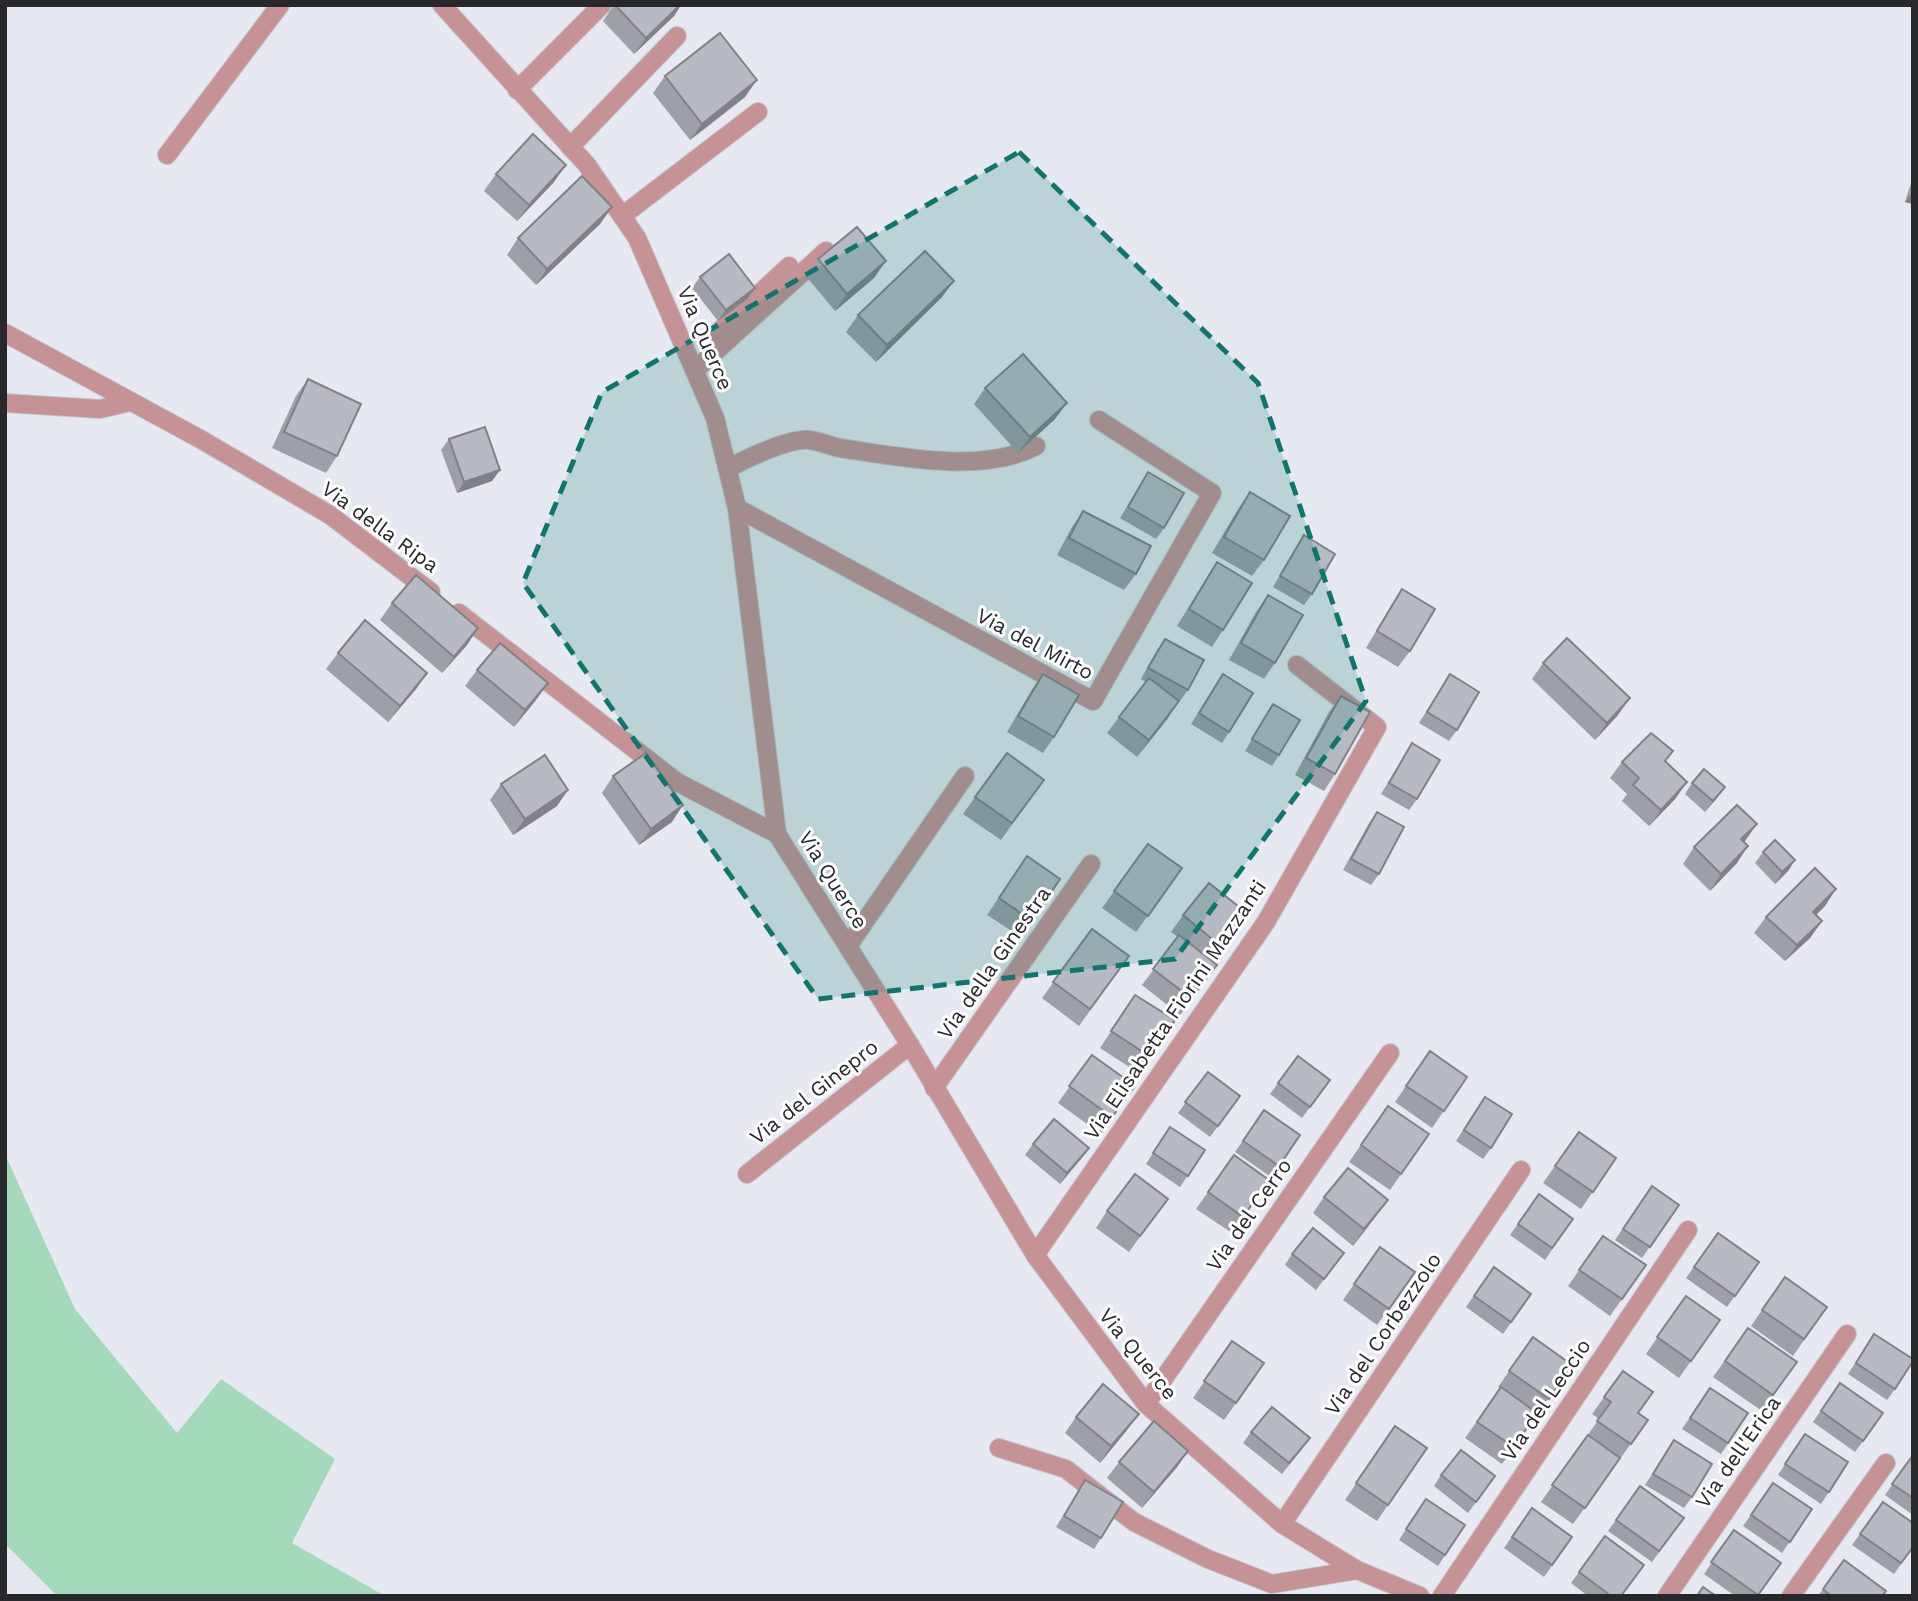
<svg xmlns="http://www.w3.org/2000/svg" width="1918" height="1601" font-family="'Work Sans',sans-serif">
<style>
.green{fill:#a4d9bc}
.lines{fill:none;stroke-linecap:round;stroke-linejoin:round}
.minor-casing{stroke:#c4c6cd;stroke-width:20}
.minor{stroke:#c79296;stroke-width:18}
.wall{fill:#9da0a7}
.shaded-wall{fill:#808288}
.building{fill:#b7bac2;stroke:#808288;stroke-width:2}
.marked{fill:#0f766e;fill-opacity:0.2;stroke:#0f766e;stroke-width:5;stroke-dasharray:14 9;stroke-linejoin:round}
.labels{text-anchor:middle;stroke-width:6;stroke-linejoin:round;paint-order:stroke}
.street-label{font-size:21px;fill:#27282b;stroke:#fff}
</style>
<rect width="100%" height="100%" fill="#e6e9f1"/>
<path class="green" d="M5 1154 75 1309 177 1433 221 1379 335 1459 292 1543 385 1596H57L5 1544Z"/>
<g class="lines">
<g class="minor-casing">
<g id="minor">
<path d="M442 5 587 165 637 238 715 418 737 508 777 834 910 1045 1035 1255 1146 1404 1282 1524 1357 1570 1420 1596"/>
<path d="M517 90 602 5"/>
<path d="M570 147 677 36"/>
<path d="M167 155 280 5"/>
<path d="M622 216 758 112"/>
<path d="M5 333 202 440 330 515 431 592"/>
<path d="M711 339 789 266"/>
<path d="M695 370 826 251"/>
<path d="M5 403 100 409 130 402"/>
<path d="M728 469C744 459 790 438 809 440 819 441 830 446 840 448 898 457 983 474 1036 446"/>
<path d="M737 508 1093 701 1212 493 1099 420"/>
<path d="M459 613 677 782 777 834"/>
<path d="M848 946 965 776"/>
<path d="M934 1088 1091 864"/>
<path d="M747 1174 910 1045"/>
<path d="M1035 1255 1266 922 1377 727 1297 665"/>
<path d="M1146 1404 1390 1053"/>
<path d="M999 1448 1066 1469 1134 1522 1208 1559 1272 1584 1357 1570"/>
<path d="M1282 1524 1521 1170"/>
<path d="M1442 1596 1688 1230"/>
<path d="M1667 1596 1847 1334"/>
<path d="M1791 1596 1886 1463"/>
</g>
</g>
<use href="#minor" class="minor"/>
</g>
<g class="wall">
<path d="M614 5H681L674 16 634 54 603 21Z"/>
<path d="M665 76 745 97 690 140 653 93Z"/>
<path d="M496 174 554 182 517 221 484 191Z"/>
<path d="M1913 176V204L1905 202Z"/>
<path d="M612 207 600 224 536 285 507 255 518 238Z"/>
<path d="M818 259 874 278 835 311 806 276Z"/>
<path d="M700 277 747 299 718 321 692 288Z"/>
<path d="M942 297 876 362 846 332 858 315Z"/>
<path d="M308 379 337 456 326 473 272 448 296 396Z"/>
<path d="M985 388 1055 419 1018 453 974 404Z"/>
<path d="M449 439 500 470 492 481 457 493 441 450Z"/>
<path d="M1148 472 1164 528 1156 539 1120 518Z"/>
<path d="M1250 492 1264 560 1252 576 1212 553 1238 509Z"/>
<path d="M1083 511 1136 574 1124 590 1057 555 1072 527Z"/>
<path d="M1304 535 1312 594 1304 605 1273 587Z"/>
<path d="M1217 562 1223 630 1212 647 1177 626 1206 579Z"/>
<path d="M1402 589 1410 651 1398 667 1366 648 1391 606Z"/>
<path d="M1268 595 1275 663 1264 679 1229 660 1256 612Z"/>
<path d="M392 603 478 628 467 645 442 673 380 620Z"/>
<path d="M1165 639 1188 690 1180 701 1177 699 1168 718 1137 757 1107 733 1146 682 1141 679 1157 650Z"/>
<path d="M338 653 427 673 416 689 388 722 326 669Z"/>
<path d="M1543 663 1618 715 1595 740 1532 679Z"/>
<path d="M477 670 536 700 514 727 465 686Z"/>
<path d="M1043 674 1054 737 1043 753 1007 732 1031 691Z"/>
<path d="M1223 674 1229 732 1222 743 1191 724Z"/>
<path d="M1450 674 1457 730 1449 741 1419 723Z"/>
<path d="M1341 696 1335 774 1324 791 1295 775 1329 712Z"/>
<path d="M1273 704 1279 755 1272 766 1245 751Z"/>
<path d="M1412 743 1417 799 1409 810 1381 794Z"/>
<path d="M1673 751 1665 762 1687 782 1675 799 1649 826 1622 801 1627 794 1610 778 1622 762Z"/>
<path d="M1007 753 1044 780 1001 840 963 814Z"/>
<path d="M613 776 672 822 639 845 602 793Z"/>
<path d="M1692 783 1725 787 1705 812 1685 794Z"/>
<path d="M501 784 557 806 513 835 490 800Z"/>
<path d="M1377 812 1379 874 1371 885 1343 870 1369 823Z"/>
<path d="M1744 842 1737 863 1710 891 1683 864 1694 847Z"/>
<path d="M1148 844 1182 868 1136 932 1102 908Z"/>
<path d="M1763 852 1795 860 1788 871 1775 884 1755 863Z"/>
<path d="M1027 856 1060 879 1021 937 987 915Z"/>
<path d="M1825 906 1816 915 1822 921 1810 938 1785 961 1754 933 1766 917Z"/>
<path d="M1183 915 1236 931 1212 961 1206 981 1180 1015 1142 985 1178 937 1171 932Z"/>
<path d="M1092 929 1129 956 1079 1026 1042 998Z"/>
<path d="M1135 995 1151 1057 1140 1074 1100 1048Z"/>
<path d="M1430 1051 1467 1077 1432 1128 1395 1102Z"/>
<path d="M1092 1055 1135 1086 1101 1134 1058 1103Z"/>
<path d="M1298 1056 1330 1080 1302 1118 1270 1094Z"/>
<path d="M1208 1072 1240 1096 1210 1137 1178 1113Z"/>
<path d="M1388 1106 1429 1134 1390 1190 1349 1162Z"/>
<path d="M1477 1108 1491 1148 1483 1159 1456 1141Z"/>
<path d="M1264 1110 1300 1135 1271 1177 1235 1152Z"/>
<path d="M1170 1127 1205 1150 1180 1187 1146 1164Z"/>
<path d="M1579 1132 1616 1158 1581 1209 1543 1183Z"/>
<path d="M1033 1144 1089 1148 1060 1184 1025 1155Z"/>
<path d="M1234 1155 1269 1180 1232 1233 1196 1209Z"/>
<path d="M1652 1186 1679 1205 1642 1258 1615 1240Z"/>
<path d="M1539 1194 1573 1219 1545 1260 1510 1235Z"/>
<path d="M1324 1197 1376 1216 1353 1246 1313 1213Z"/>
<path d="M1107 1211 1156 1215 1129 1252 1096 1228Z"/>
<path d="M1718 1233 1759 1262 1727 1307 1686 1278Z"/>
<path d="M1603 1236 1646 1265 1610 1316 1568 1286Z"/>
<path d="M1380 1247 1415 1272 1377 1325 1343 1300Z"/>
<path d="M1344 1253 1316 1290 1285 1265 1292 1254Z"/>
<path d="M1494 1267 1531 1294 1503 1334 1466 1307Z"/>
<path d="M1785 1277 1827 1307 1793 1356 1751 1326Z"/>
<path d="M1686 1296 1720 1320 1679 1378 1646 1354Z"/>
<path d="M1748 1328 1797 1362 1762 1411 1713 1377Z"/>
<path d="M1874 1334 1895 1389 1887 1400 1848 1374Z"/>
<path d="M1533 1337 1572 1365 1502 1464 1465 1438 1500 1389 1498 1387Z"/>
<path d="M1232 1341 1264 1363 1224 1420 1193 1398Z"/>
<path d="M1623 1371 1638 1413 1648 1420 1573 1524 1541 1502 1599 1419 1592 1414Z"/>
<path d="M1840 1383 1883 1413 1855 1452 1813 1422Z"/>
<path d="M1710 1388 1748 1413 1721 1454 1682 1429Z"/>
<path d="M1076 1417 1127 1430 1100 1463 1065 1433Z"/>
<path d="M1395 1426 1427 1448 1377 1521 1345 1500Z"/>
<path d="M1251 1432 1302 1449 1282 1474 1243 1443Z"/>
<path d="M1805 1434 1848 1462 1821 1504 1778 1475Z"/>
<path d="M1674 1440 1692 1497 1684 1508 1645 1485Z"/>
<path d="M1188 1451 1177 1467 1142 1508 1107 1478 1119 1462Z"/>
<path d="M1913 1455V1515L1885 1495Z"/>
<path d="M1441 1475 1495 1476 1468 1513 1434 1486Z"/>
<path d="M1085 1480 1101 1538 1094 1549 1056 1527Z"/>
<path d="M1773 1483 1812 1509 1782 1553 1743 1526Z"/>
<path d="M1640 1486 1684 1518 1652 1562 1608 1531Z"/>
<path d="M1426 1499 1465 1525 1438 1566 1399 1540Z"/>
<path d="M1883 1502 1913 1547 1894 1574 1852 1545Z"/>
<path d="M1532 1508 1572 1537 1544 1577 1504 1548Z"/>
<path d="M1734 1530 1781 1563 1758 1596H1735L1704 1574Z"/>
<path d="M1605 1536 1622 1596H1588L1571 1583Z"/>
<path d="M1844 1560 1882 1596H1818Z"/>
</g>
<g class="shaded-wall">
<path d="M680 5H681L674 16 634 54 646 38Z"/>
<path d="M757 80 745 97 690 140 702 124Z"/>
<path d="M566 165 554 182 517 221 529 205Z"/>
<path d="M1913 191V204L1905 202Z"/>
<path d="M612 207 600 224 536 285 547 269Z"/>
<path d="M886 261 874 278 835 311 847 294Z"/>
<path d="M954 281 942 297 876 362 887 345Z"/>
<path d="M755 288 747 299 718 321 726 310Z"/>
<path d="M1067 403 1055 419 1018 453 1030 437Z"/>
<path d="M500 470 492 481 457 493 464 482Z"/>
<path d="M478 628 467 645 442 673 454 657Z"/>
<path d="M427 673 416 689 388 722 400 706Z"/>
<path d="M548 683 536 700 514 727 525 710Z"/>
<path d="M1630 698 1618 715 1595 740 1607 723Z"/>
<path d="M1179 701 1168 718 1137 757 1149 740Z"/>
<path d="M1687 782 1675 799 1649 826 1661 810Z"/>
<path d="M1725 787 1717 798 1705 812 1713 801Z"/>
<path d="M568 790 557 806 513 835 525 819Z"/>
<path d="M683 805 672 822 639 845 651 829Z"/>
<path d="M1757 824 1745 841 1730 856 1741 839Z"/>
<path d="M1748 846 1737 863 1710 891 1721 874Z"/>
<path d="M1795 860 1788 871 1775 884 1782 872Z"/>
<path d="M1836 889 1825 906 1802 928 1813 912Z"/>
<path d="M1248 914 1236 931 1210 963 1222 947Z"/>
<path d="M1822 921 1810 938 1785 961 1797 945Z"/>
<path d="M1217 965 1206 981 1180 1015 1191 998Z"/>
<path d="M1089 1148 1081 1159 1060 1184 1067 1173Z"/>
<path d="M1388 1200 1376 1216 1353 1246 1364 1229Z"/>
<path d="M1139 1414 1127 1430 1100 1463 1111 1446Z"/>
<path d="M1188 1451 1177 1467 1142 1508 1154 1492Z"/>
</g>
<g class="building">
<path d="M615 5H680L646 38Z"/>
<path d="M720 33 757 80 702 124 665 76Z"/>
<path d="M533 134 566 165 529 205 496 174Z"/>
<path d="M582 176 612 207 547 269 518 238Z"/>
<path d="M857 227 886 261 847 294 818 259Z"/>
<path d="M925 251 954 281 887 345 858 315Z"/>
<path d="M729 254 755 288 726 310 700 277Z"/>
<path d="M1023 354 1067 403 1030 437 985 388Z"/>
<path d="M308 379 361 404 337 456 284 432Z"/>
<path d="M485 427 500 470 464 482 449 439Z"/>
<path d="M1148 472 1184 493 1164 528 1128 507Z"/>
<path d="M1250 492 1290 516 1264 560 1224 537Z"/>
<path d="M1083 511 1151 546 1136 574 1069 538Z"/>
<path d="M1304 535 1335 554 1312 594 1280 576Z"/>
<path d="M1217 562 1252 583 1223 630 1189 609Z"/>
<path d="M416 575 478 628 454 657 392 603Z"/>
<path d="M1402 589 1435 609 1410 651 1377 631Z"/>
<path d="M1268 595 1303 615 1275 663 1241 643Z"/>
<path d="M365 620 427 673 400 706 338 653Z"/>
<path d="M1567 638 1630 698 1607 723 1543 663Z"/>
<path d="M1165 639 1204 660 1188 690 1148 668Z"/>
<path d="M500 643 548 683 525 710 477 670Z"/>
<path d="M1043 674 1079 695 1054 737 1018 716Z"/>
<path d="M1223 674 1253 693 1229 732 1199 713Z"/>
<path d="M1450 674 1479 692 1457 730 1427 712Z"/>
<path d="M1149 678 1179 701 1149 740 1119 717Z"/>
<path d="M1341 696 1370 712 1335 774 1306 758Z"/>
<path d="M1273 704 1300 720 1279 755 1252 739Z"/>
<path d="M1651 733 1673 751 1665 761 1687 782 1661 810 1633 785 1639 778 1622 762Z"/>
<path d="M1412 743 1440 760 1417 799 1389 783Z"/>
<path d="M646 753 683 805 651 829 613 776Z"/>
<path d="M1007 753 1044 780 1012 823 975 797Z"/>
<path d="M545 755 568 790 525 819 501 784Z"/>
<path d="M1704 769 1725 787 1713 801 1692 783Z"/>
<path d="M1737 805 1757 824 1741 839 1748 846 1721 874 1694 847Z"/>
<path d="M1377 812 1404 827 1379 874 1351 859Z"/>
<path d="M1775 840 1795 860 1782 872 1763 852Z"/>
<path d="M1148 844 1182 868 1148 916 1114 891Z"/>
<path d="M1027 856 1060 879 1032 921 999 898Z"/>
<path d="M1815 868 1836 889 1813 912 1822 921 1797 945 1766 917Z"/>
<path d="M1209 883 1248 914 1222 947 1183 915Z"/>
<path d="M1092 929 1129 956 1090 1009 1053 982Z"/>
<path d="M1179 935 1217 965 1191 998 1153 969Z"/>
<path d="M1135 995 1175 1020 1151 1057 1111 1031Z"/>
<path d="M1430 1051 1467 1077 1444 1111 1406 1086Z"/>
<path d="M1092 1055 1135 1086 1112 1117 1069 1086Z"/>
<path d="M1298 1056 1330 1080 1310 1107 1278 1083Z"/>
<path d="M1208 1072 1240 1096 1218 1126 1185 1102Z"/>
<path d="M1485 1097 1512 1114 1491 1148 1464 1130Z"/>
<path d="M1388 1106 1429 1134 1401 1174 1361 1145Z"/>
<path d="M1264 1110 1300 1135 1279 1166 1243 1141Z"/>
<path d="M1054 1119 1089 1148 1067 1173 1033 1144Z"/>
<path d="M1170 1127 1205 1150 1188 1176 1153 1153Z"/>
<path d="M1579 1132 1616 1158 1593 1192 1555 1166Z"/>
<path d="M1234 1155 1269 1180 1243 1217 1208 1192Z"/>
<path d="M1348 1168 1388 1200 1364 1229 1324 1197Z"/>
<path d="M1135 1174 1168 1199 1140 1236 1107 1211Z"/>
<path d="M1652 1186 1679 1205 1650 1247 1623 1229Z"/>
<path d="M1539 1194 1573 1219 1552 1248 1518 1224Z"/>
<path d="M1313 1228 1344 1253 1324 1279 1292 1254Z"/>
<path d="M1718 1233 1759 1262 1735 1296 1694 1267Z"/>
<path d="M1603 1236 1646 1265 1622 1299 1579 1270Z"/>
<path d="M1380 1247 1415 1272 1389 1309 1354 1284Z"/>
<path d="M1494 1267 1531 1294 1511 1322 1474 1296Z"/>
<path d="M1785 1277 1827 1307 1804 1339 1762 1310Z"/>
<path d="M1686 1296 1720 1320 1691 1361 1657 1337Z"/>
<path d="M1748 1328 1797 1362 1773 1395 1725 1361Z"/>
<path d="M1874 1334 1913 1359V1361L1895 1389 1856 1363Z"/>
<path d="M1533 1337 1572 1365 1549 1399 1509 1371Z"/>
<path d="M1232 1341 1264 1363 1236 1403 1204 1381Z"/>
<path d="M1623 1371 1653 1392 1638 1413 1648 1420 1631 1444 1597 1421 1611 1402 1604 1397Z"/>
<path d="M1840 1383 1883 1413 1863 1441 1821 1411Z"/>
<path d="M1103 1384 1139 1414 1111 1446 1076 1417Z"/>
<path d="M1501 1387 1537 1413 1514 1447 1477 1422Z"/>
<path d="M1710 1388 1748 1413 1728 1443 1690 1418Z"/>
<path d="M1272 1407 1310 1438 1289 1463 1251 1432Z"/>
<path d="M1154 1421 1188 1451 1154 1492 1119 1462Z"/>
<path d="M1395 1426 1427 1448 1388 1505 1356 1483Z"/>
<path d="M1805 1434 1848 1462 1829 1492 1785 1464Z"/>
<path d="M1588 1435 1620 1458 1585 1508 1552 1485Z"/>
<path d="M1674 1440 1712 1464 1692 1497 1653 1474Z"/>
<path d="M1461 1450 1495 1476 1476 1502 1441 1475Z"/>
<path d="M1913 1455V1498L1892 1484Z"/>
<path d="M1085 1480 1123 1502 1101 1538 1064 1516Z"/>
<path d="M1773 1483 1812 1509 1790 1542 1751 1515Z"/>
<path d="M1640 1486 1684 1518 1659 1551 1616 1520Z"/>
<path d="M1426 1499 1465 1525 1445 1555 1406 1529Z"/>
<path d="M1883 1502 1913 1523V1547L1901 1563 1860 1534Z"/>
<path d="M1532 1508 1572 1537 1552 1565 1512 1537Z"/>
<path d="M1734 1530 1781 1563 1758 1595 1711 1562Z"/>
<path d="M1605 1536 1644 1565 1621 1596H1611L1579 1572Z"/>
<path d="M1844 1560 1886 1591 1882 1596H1831L1823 1589Z"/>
<path d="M1703 1587 1716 1596H1697Z"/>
</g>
<path class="marked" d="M1019 152 1258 383 1366 701 1175 959 818 999 523 583 602 392Z"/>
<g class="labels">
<g class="street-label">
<text transform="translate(705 338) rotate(67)" y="7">Via Querce</text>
<text transform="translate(380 527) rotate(36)" y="7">Via della Ripa</text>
<text transform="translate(1035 644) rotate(28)" y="7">Via del Mirto</text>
<text transform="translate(833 880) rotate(58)" y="7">Via Querce</text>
<text transform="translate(994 963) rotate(-55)" y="7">Via della Ginestra</text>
<text transform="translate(1175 1010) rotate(-56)" y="7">Via Elisabetta Fiorini Mazzanti</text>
<text transform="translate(814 1092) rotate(-38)" y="7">Via del Ginepro</text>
<text transform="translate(1249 1215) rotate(-55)" y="7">Via del Cerro</text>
<text transform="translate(1383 1334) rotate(-56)" y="7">Via del Corbezzolo</text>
<text transform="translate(1138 1354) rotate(51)" y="7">Via Querce</text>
<text transform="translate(1546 1400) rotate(-56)" y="7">Via del Leccio</text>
<text transform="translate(1738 1452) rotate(-55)" y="7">Via dell'Erica</text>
</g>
</g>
<rect width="1918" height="1601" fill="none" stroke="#27282b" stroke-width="14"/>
</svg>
